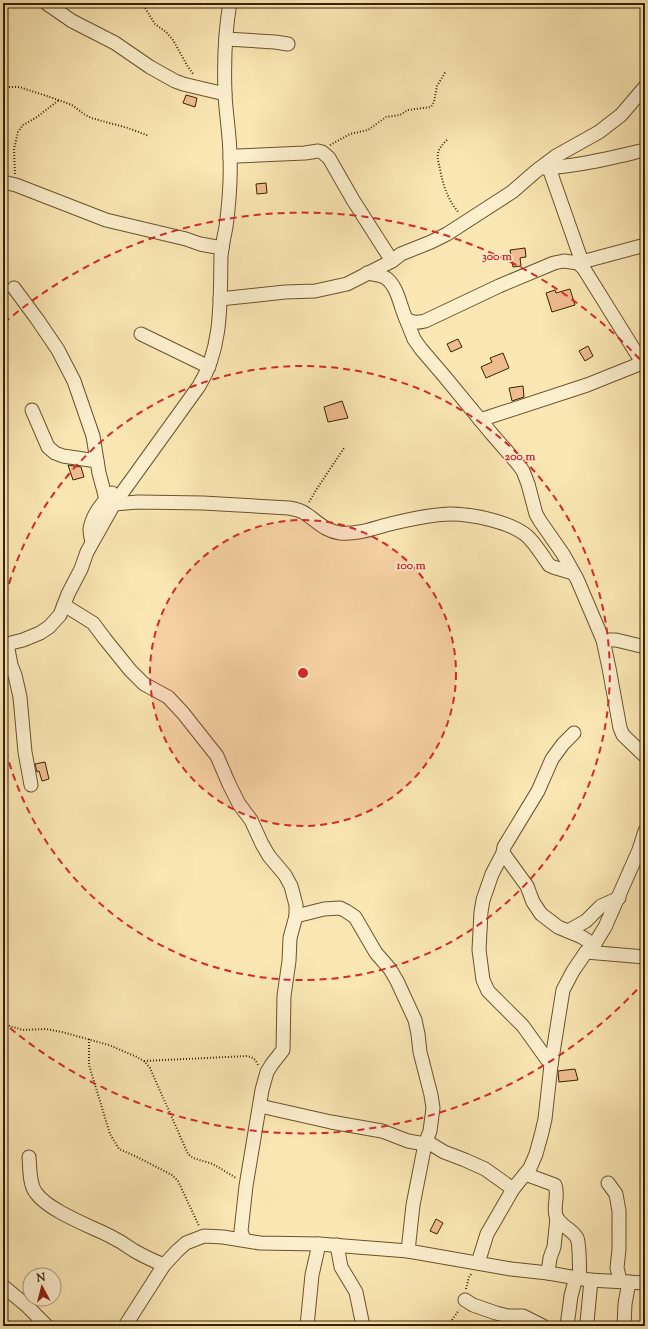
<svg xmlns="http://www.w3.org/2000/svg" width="648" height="1329" font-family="'Sorts Mill Goudy',serif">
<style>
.building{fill:#efbc8f;stroke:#392200}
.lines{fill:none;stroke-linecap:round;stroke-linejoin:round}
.minor-casing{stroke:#69532d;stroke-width:15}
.path{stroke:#392200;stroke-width:2;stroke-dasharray:1 2;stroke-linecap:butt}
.minor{stroke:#fcefce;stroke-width:13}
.ring{fill:none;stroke:#d62828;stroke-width:2;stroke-dasharray:7 5}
.centre{fill:#d62828;stroke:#fcefce;stroke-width:2}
.ring-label{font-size:12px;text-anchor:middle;font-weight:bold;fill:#d62828;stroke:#fcefce;stroke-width:3;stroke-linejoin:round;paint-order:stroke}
</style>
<rect width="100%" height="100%" fill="#fae7b3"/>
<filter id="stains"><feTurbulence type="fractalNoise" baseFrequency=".005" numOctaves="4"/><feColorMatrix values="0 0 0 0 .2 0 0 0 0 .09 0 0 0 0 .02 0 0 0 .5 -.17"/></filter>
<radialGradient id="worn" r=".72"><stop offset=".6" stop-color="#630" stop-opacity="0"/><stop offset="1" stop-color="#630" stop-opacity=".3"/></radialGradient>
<g class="building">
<path d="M186 95 197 98 195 107 183 103Z"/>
<path d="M266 183 267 193 257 194 256 184Z"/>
<path d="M525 248 526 257 520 258 521 266 513 267 510 250Z"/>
<path d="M570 289 575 305 552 312 546 293 555 290 556 293Z"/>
<path d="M458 339 462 347 451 352 447 344Z"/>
<path d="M588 346 593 356 585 361 579 351Z"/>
<path d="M503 353 509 368 486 378 481 367 492 362 490 358Z"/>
<path d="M523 386 524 397 512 401 509 388Z"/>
<path d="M342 401 348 418 328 422 324 407Z"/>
<path d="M68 465 81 467 84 477 73 480Z"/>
<path d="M45 762 49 779 42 781 39 771 37 772 35 764Z"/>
<path d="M575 1069 578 1080 559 1082 558 1071Z"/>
<path d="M436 1219 443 1223 437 1234 430 1231Z"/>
</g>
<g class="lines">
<g class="minor-casing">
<g id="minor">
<path d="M46 3 72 21 115 43 150 67 175 81 183 84 225 94"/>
<path d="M226 39 275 42 288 44"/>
<path d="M230 158 237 156 305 153 318 151 322 152 329 158 353 200 392 261"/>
<path d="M540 168C576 167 610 158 645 150"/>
<path d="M549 168 582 262"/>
<path d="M3 182 16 185 106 220 186 239 200 244 222 248"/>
<path d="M578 263 645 245"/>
<path d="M367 273C373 274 381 275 386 278 398 287 400 306 406 319 413 323 417 323 425 321L499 286 554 263 564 261 578 263 584 269 645 367"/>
<path d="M14 288 37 319 58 350 74 381 93 436 99 473 106 499"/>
<path d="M220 299 285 292 315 291 347 284 392 261 401 254 431 242 447 234 512 192 535 172 556 156 599 132 621 115 645 87"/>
<path d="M406 319 414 339 421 349 445 377 491 433 518 464 523 471 528 484 536 514 540 521 563 554 577 579 603 640 609 668 620 728 623 735 645 756"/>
<path d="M141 334 209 367"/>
<path d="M32 410 48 447 55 453 63 456 97 461"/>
<path d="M480 420 587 385 642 363"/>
<path d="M114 504 138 502 203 503 289 508C295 509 301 510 306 514 318 522 325 531 340 533 359 535 376 527 394 523 411 519 434 514 451 514 472 514 511 522 527 536 534 542 543 556 549 565L553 567 573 573"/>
<path d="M92 542C91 538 90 534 90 529 92 516 102 502 112 493"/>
<path d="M64 605 93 623 105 639 130 670 144 684 168 697 183 713 217 756 229 784 239 804 251 820 262 844 269 856 285 875 291 886 296 905V916L290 938 289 961 284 996 283 1050 272 1064 267 1072 262 1090 246 1186 241 1231 244 1240"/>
<path d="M603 640H616L645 647"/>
<path d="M7 644 11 665 15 675 20 697 25 752 31 785"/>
<path d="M3 645 23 640 40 633 49 627 60 615 68 594 81 569 87 552 114 504 199 386C223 347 220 300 221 256 222 246 224 237 226 227 229 204 231 180 230 157 230 136 226 115 225 94 224 66 225 31 230 3"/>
<path d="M574 733 563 744 552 759 538 791 504 847 503 853 527 886 533 902 541 914 558 927 582 937 594 945"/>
<path d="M503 853 492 874 483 900 481 912 479 950 483 980 488 991 523 1026 551 1065"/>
<path d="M296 916 324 909 340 908 346 911 355 917 376 953 390 969 397 981 415 1020 418 1034 420 1052 431 1095 433 1108 430 1131 425 1144 413 1205 408 1251"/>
<path d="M568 931 586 921 601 906 619 898"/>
<path d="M586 952 645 957"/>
<path d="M260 1106 331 1122 382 1131 408 1141 425 1144"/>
<path d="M426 1141 444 1152 465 1160 485 1169 513 1189"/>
<path d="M29 1157C30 1168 29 1184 36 1193 49 1211 90 1226 110 1236 118 1240 126 1245 133 1250 143 1256 154 1261 164 1265"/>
<path d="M525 1174 555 1185C559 1195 553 1206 556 1216 560 1226 572 1229 577 1238 580 1244 579 1269 580 1278"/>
<path d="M608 1183 616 1194 619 1211V1249L617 1268 620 1280"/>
<path d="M337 1245 341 1267 356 1292 363 1326"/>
<path d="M478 1263 487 1234 513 1189 530 1168 536 1154 542 1132 545 1119 551 1065 563 990 573 971 586 952 594 945 605 927 639 850 645 831"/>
<path d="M548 1273 550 1258 554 1247 557 1218"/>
<path d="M3 1286 27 1306 47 1326"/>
<path d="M465 1300 473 1305 496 1313 508 1316H523L543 1326"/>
<path d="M587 1322 591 1280"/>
<path d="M125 1326 164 1265 177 1251 186 1243 204 1236 223 1237 260 1243 319 1244 408 1251 511 1269 548 1273 589 1280 645 1283"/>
<path d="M307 1326 312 1275 319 1244"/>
<path d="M567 1326 571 1296 576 1277"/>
<path d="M624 1326 625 1304 629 1282"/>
</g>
</g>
<g class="path">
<path d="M142 3 155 24 166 32 173 40 188 67 194 75"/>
<path d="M3 87H19L47 96 72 105 84 114 91 118 128 128 149 136"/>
<path d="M447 140C443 144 439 148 438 153 437 159 439 164 440 169 443 186 448 200 459 213"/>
<path d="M330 145 350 134 368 130 386 117 400 115 408 110 431 107 434 102 437 86 446 71"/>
<path d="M15 174 14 149 18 132 23 125 37 117 59 100"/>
<path d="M309 502 318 487 344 448"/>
<path d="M3 1024 23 1030 46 1029 62 1032 109 1045 137 1057 144 1061 150 1068 188 1154 193 1158 213 1164 236 1178"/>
<path d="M89 1039V1065L110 1134 119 1149 135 1156 172 1175 178 1181 199 1226"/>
<path d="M144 1061 247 1056C253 1057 256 1060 258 1065"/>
<path d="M466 1289 469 1277 472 1273"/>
<path d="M452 1326V1320L459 1310"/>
</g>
<use href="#minor" class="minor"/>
</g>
<circle cx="303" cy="673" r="153" fill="#d62828" fill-opacity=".12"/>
<g class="ring">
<circle cx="303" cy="673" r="153"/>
<path d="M3 607A307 307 0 1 1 3 739"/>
<path d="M645 981A460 460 0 0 1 4 1023M4 323A460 460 0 0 1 645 365"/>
</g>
<circle cx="303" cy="673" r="6" class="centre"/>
<g class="ring-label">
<text x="497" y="260">300 m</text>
<text x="520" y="460">200 m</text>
<text x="411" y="569">100 m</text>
</g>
<rect width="648" height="1329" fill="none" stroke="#fae7b3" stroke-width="16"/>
<rect x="4" y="4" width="640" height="1321" fill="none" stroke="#392200" stroke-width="2"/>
<rect x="8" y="8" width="632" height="1313" fill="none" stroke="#392200"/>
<g transform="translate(42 1287) rotate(353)"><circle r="19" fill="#fcefce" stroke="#ae9d7c"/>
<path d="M0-3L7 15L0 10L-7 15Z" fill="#8f2418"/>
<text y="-6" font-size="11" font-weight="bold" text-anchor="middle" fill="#392200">N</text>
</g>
<rect width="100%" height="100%" filter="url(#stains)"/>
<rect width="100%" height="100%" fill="url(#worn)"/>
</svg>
